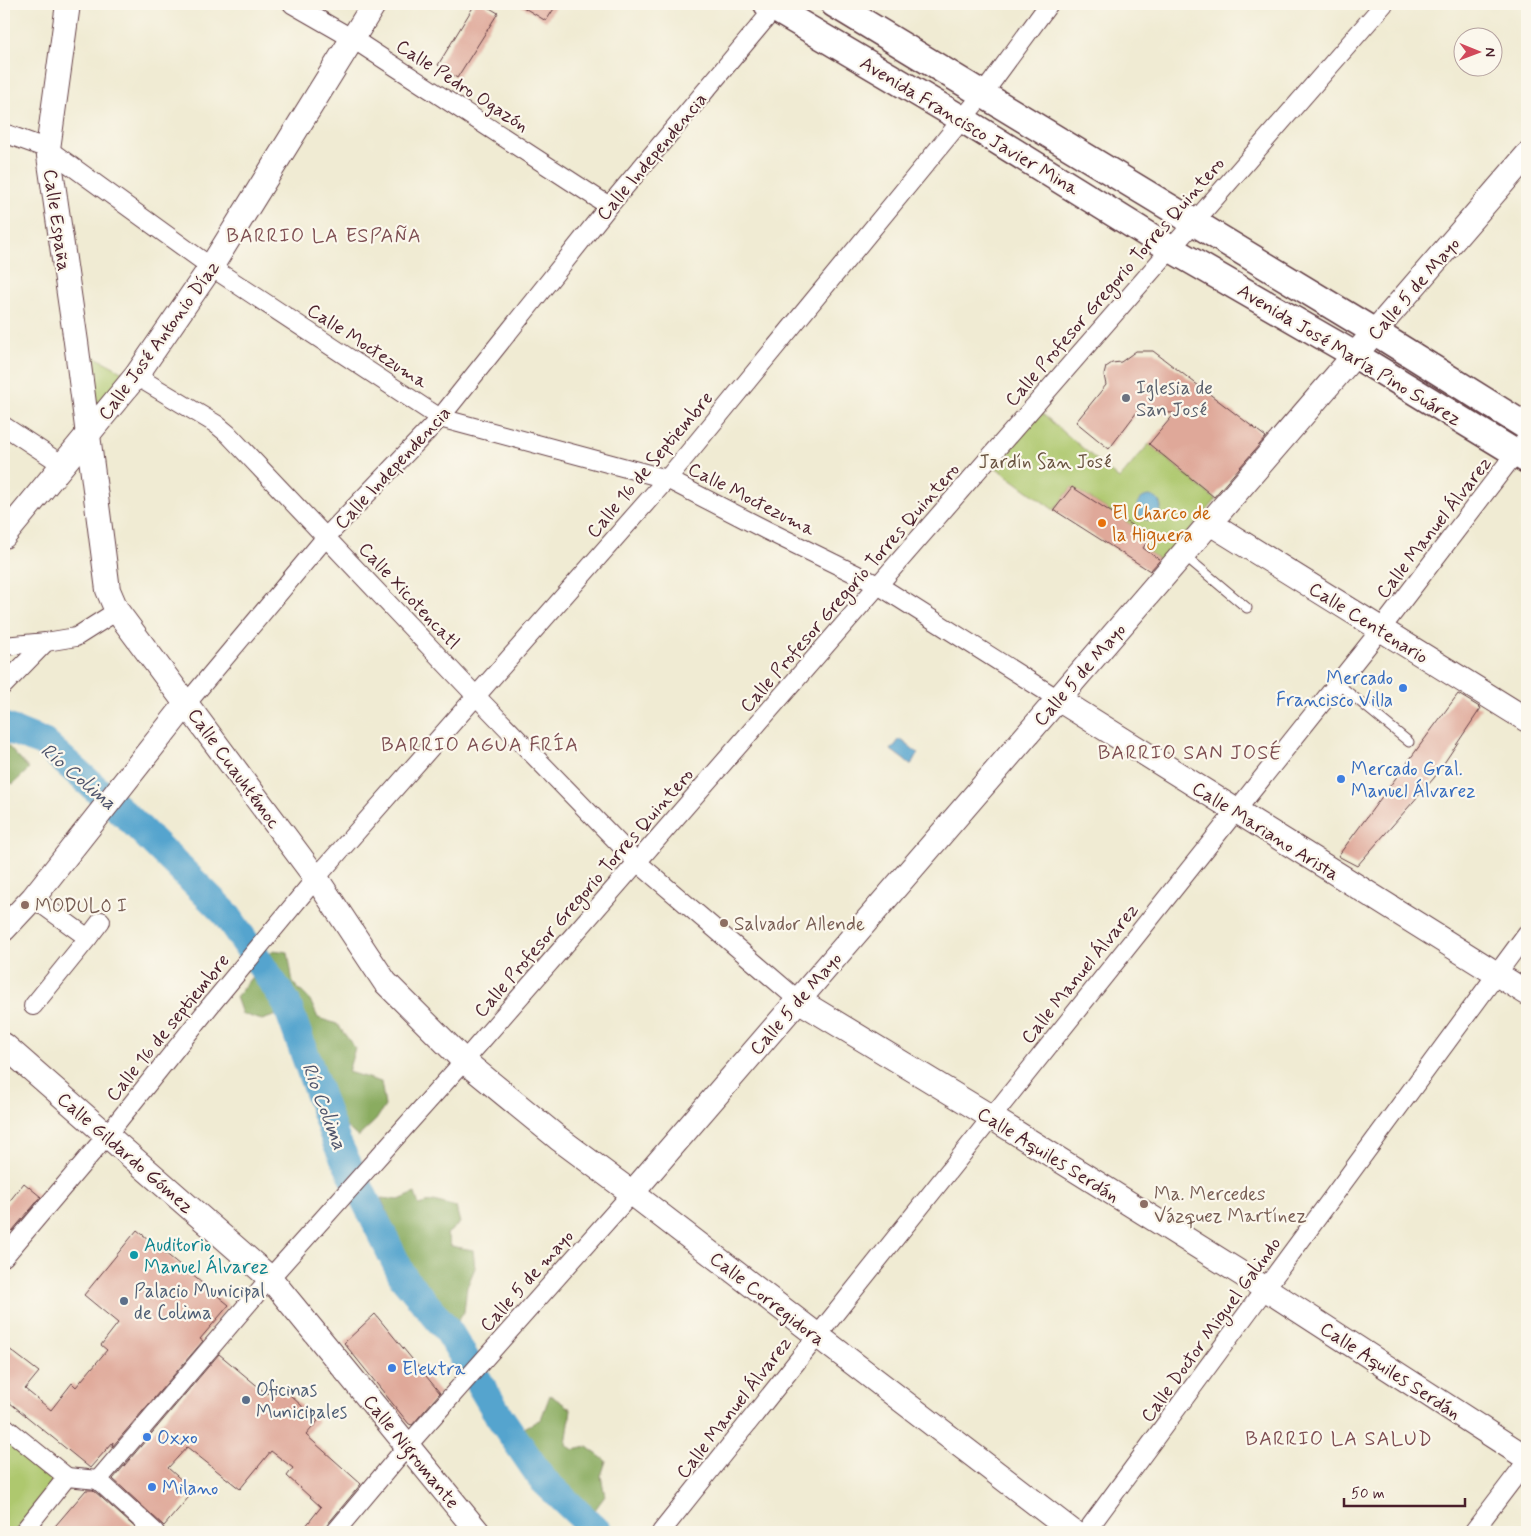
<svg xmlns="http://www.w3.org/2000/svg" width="1531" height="1536" font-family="Mynerve,sans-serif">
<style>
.green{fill:#aec86e;stroke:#7c744c;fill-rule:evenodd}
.forest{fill:#8aac61;stroke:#6a6646}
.water{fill:#54a4ce;stroke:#4f627c}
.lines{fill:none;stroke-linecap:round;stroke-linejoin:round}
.river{stroke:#54a4ce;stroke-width:29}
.building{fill:#dfa899}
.lane-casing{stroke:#633e44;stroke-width:11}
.street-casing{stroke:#633e44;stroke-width:20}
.secondary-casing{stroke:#633e44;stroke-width:26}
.primary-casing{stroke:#633e44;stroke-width:29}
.lane{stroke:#fff;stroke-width:9}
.street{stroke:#fff;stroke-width:18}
.secondary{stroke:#fff;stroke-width:24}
.primary{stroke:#fff;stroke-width:26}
.worship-dot{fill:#6b7280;stroke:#fbf7ec;stroke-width:2}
.food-dot{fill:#e8710a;stroke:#fbf7ec;stroke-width:2}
.shop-dot{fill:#3f7fe0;stroke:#fbf7ec;stroke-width:2}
.education-dot{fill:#8d6e63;stroke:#fbf7ec;stroke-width:2}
.culture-dot{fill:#0f9aa8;stroke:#fbf7ec;stroke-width:2}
.service-dot{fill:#5c6f8a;stroke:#fbf7ec;stroke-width:2}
.labels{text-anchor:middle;stroke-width:4.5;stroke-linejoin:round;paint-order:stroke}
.street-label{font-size:19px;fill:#4a1f2b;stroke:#fbf7ec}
.worship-label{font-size:19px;fill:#5b616d;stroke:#fbf7ec;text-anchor:start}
.park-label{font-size:19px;fill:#68523f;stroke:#fbf7ec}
.food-label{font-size:19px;fill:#c56008;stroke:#fbf7ec;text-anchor:start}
.shop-label{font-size:19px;fill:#366cbe;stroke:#fbf7ec;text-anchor:start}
.education-label{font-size:19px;fill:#785e54;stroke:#fbf7ec;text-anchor:start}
.culture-label{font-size:19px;fill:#0d838f;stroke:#fbf7ec;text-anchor:start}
.service-label{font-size:19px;fill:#4e5e75;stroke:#fbf7ec;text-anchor:start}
.neighbourhood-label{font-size:20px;letter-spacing:1px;fill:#7e4f52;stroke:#fbf7ec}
.water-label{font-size:20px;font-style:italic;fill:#4e546c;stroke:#fbf7ec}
</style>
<rect width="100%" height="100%" fill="#fbf7ec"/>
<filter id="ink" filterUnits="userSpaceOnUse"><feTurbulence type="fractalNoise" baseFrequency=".02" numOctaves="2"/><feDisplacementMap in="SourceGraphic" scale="10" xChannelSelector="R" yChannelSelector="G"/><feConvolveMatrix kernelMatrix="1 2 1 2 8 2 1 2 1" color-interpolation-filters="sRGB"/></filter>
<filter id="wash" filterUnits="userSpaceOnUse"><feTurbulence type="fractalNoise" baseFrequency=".0096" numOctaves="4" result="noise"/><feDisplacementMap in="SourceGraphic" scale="20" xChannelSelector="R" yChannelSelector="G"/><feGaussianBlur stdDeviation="1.12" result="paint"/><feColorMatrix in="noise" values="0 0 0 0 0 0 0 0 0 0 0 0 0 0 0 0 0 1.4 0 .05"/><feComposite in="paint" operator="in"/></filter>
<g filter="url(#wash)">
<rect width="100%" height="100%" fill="#f0ebd3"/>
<g class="green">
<path d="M86 352 127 374 95 419Z"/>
<path d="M1039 411 1119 479 1149 444 1216 500 1163 562 1143 548 1150 537 1072 487 1054 510 991 464ZM1145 497 1161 505C1161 516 1153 522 1143 519L1138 502Z"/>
<path d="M4 1432 54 1474 56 1482 15 1532H4Z"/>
</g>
<g class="forest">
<path d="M4 742 29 769 13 784 4 779Z"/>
<path d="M273 950 288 952 293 983 310 1000 318 1018 337 1024 355 1048 348 1072 381 1082 385 1106 376 1120 358 1137 336 1118 311 1086 308 1048 290 1035 283 1013 262 1020 242 1014 236 997Z"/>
<path d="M415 1193 419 1205 434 1201 456 1207 460 1223 447 1234 451 1246 473 1250 475 1268 467 1287 464 1312 456 1325 410 1266 381 1198 399 1200Z"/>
<path d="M550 1395 571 1409 566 1445 574 1450 587 1447 606 1461 601 1476 605 1496 594 1511 550 1477 524 1428 541 1419Z"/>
</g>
<g class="water">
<circle cx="1149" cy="508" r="12"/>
<path d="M900 739 918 753 911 765 891 750Z"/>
</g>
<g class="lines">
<path class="river" d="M4 727 44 743 129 818 226 914 286 1002 336 1141 403 1277 449 1332 499 1416 543 1480 598 1532"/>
</g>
<g id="blocks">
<g class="building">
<path d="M475 4H483L498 13 457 78 438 65Z"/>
<path d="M518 4H557L546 21Z"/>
<path d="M1136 351H1153L1266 437 1214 497 1149 444 1175 413 1137 412 1109 449 1076 422 1106 385 1104 375 1106 367 1112 363 1121 362Z"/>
<path d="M1072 487 1150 537 1143 548 1160 560 1150 571 1054 510Z"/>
<path d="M1458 694 1481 708 1434 778 1357 866 1338 856Z"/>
<path d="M24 1183 41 1197 12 1231 4 1225V1208Z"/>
<path d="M137 1230 229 1305 200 1339 203 1341 112 1447 113 1442 90 1468 4 1398V1345L39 1372 25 1389 51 1410 72 1383 76 1387 107 1350 101 1345 118 1323 84 1295Z"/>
<path d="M375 1314 440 1393 412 1425 409 1424 344 1343Z"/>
<path d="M219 1354 267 1394 276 1384 290 1395 318 1421 306 1435 361 1484 327 1525 325 1532H301L321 1507 287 1476 293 1468 271 1451 240 1489 187 1447 168 1468 194 1491 164 1526 113 1479Z"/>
<path d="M86 1490H93L140 1532H50Z"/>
</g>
</g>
</g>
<g filter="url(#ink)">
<use href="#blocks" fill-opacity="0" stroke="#633e44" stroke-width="1"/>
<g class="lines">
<g class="lane-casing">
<g id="lane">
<path d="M1184 555 1247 608"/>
<path d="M1337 683 1409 742"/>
</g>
</g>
<g class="street-casing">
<g id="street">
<path d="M292 4 353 39 609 206"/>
<path d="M4 133 48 149 211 267 440 418 667 479 768 531 878 585 1058 699"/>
<path d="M136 376 216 424 228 434 476 696 637 862 798 1000"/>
<path d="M4 426 63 465"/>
<path d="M4 646 46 642 76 637 117 611"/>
<path d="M4 685 46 642"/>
<path d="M187 703 326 537 440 418 609 206 778 4"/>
<path d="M33 898 88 938 101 921"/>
<path d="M33 1006 88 938"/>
<path d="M4 1257 107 1135 210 1006 316 878 667 479 983 94 1049 4"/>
<path d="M4 1426 67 1477"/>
<path d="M98 1480 155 1532"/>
<path d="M23 1532 67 1477 98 1480 270 1278 464 1061 1384 4"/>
<path d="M335 1532 408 1445 632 1193"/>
<path d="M661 1532 1381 629 1527 438"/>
<path d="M1086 1532 1527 933"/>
<path d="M1473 1532 1527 1461"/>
</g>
</g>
<g class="secondary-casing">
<g id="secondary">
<path d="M68 4 48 149 76 342 108 590 117 611 316 878 385 982 464 1061 558 1138 632 1193 1073 1532"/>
<path d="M1210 523 1527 720"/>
<path d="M4 536 136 376 211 267 374 4"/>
<path d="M1058 699 1527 993"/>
<path d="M4 929 33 898 187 703"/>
<path d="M798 1000 991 1117 1266 1289 1527 1458"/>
<path d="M4 1045 270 1278 478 1532"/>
<path d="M632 1193 1527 155"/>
</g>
</g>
<g class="primary-casing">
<g id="primary">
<path d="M767 4 962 119 1171 249 1355 355 1527 460"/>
<path d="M834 4 1375 332 1527 427"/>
</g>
</g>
<use href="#lane" class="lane"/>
<use href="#street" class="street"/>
<use href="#secondary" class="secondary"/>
<use href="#primary" class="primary"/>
</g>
</g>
<circle class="worship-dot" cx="1126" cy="398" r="5"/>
<circle class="food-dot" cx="1102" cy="523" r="5"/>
<g class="shop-dot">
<circle cx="1403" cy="688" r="5"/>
<circle cx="1341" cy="779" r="5"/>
<circle cx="392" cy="1368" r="5"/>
<circle cx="147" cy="1437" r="5"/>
<circle cx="152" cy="1487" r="5"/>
</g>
<g class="education-dot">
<circle cx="25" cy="905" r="5"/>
<circle cx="724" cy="923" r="5"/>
<circle cx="1144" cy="1204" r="5"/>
</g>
<circle class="culture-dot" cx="134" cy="1255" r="5"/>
<g class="service-dot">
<circle cx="124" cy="1301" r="5"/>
<circle cx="246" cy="1400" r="5"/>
</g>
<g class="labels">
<g class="street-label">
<text transform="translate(463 85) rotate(33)" y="7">Calle Pedro Ogazón</text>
<text transform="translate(970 125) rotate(31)" y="7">Avenida Francisco Javier Mina</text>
<text transform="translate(651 156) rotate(-50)" y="7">Calle Independencia</text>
<text transform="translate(58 220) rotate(82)" y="7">Calle España</text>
<text transform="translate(1114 281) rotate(-49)" y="7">Calle Profesor Gregorio Torres Quintero</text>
<text transform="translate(1413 288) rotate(-49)" y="7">Calle 5 de Mayo</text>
<text transform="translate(158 340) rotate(-54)" y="7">Calle José Antonio Díaz</text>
<text transform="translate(368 345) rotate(33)" y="7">Calle Moctezuma</text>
<text transform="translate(1350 354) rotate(31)" y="7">Avenida José María Pino Suárez</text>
<text transform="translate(649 464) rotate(-50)" y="7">Calle 16 de Septiembre</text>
<text transform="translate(392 467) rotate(-47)" y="7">Calle Independencia</text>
<text transform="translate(752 498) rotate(27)" y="7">Calle Moctezuma</text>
<text transform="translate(1433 527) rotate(-52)" y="7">Calle Manuel Álvarez</text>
<text transform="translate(849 587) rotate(-49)" y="7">Calle Profesor Gregorio Torres Quintero</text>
<text transform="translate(410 595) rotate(47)" y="7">Calle Xicotencatl</text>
<text transform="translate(1369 622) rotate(32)" y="7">Calle Centenario</text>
<text transform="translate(1079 674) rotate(-49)" y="7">Calle 5 de Mayo</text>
<text transform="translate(235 768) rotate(54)" y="7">Calle Cuauhtémoc</text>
<text transform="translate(1266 830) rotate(32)" y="7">Calle Mariano Arista</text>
<text transform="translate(583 892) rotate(-49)" y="7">Calle Profesor Gregorio Torres Quintero</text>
<text transform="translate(1079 973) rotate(-51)" y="7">Calle Manuel Álvarez</text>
<text transform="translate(795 1003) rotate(-49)" y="7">Calle 5 de Mayo</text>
<text transform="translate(167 1027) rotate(-51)" y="7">Calle 16 de septiembre</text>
<text transform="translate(126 1152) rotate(41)" y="7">Calle Gildardo Gómez</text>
<text transform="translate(1049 1154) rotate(32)" y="7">Calle Aquiles Serdán</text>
<text transform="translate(526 1280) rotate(-48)" y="7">Calle 5 de mayo</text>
<text transform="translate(768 1298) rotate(38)" y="7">Calle Corregidora</text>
<text transform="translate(1210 1329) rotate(-54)" y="7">Calle Doctor Miguel Galindo</text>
<text transform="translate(1391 1370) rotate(33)" y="7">Calle Aquiles Serdán</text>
<text transform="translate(733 1407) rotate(-52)" y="7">Calle Manuel Álvarez</text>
<text transform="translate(412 1451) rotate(51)" y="7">Calle Nigromante</text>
</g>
<g class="worship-label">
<text x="1136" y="394">Iglesia de<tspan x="1136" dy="22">San José</tspan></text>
</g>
<g class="park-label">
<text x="1045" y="468">Jardín San José</text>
</g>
<g class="food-label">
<text x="1112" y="519">El Charco de<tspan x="1112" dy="22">la Higuera</tspan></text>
</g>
<g class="shop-label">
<text x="1393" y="684" text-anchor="end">Mercado<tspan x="1393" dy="22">Francisco Villa</tspan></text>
<text x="1351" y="775">Mercado Gral.<tspan x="1351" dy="22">Manuel Álvarez</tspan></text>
<text x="402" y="1375">Elektra</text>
<text x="157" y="1444">Oxxo</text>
<text x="162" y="1494">Milano</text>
</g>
<g class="education-label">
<text x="35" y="912">MODULO I</text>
<text x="734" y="930">Salvador Allende</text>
<text x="1154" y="1200">Ma. Mercedes<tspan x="1154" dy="22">Vázquez Martínez</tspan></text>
</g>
<g class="culture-label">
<text x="144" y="1251">Auditorio<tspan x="144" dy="22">Manuel Álvarez</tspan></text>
</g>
<g class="service-label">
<text x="134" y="1297">Palacio Municipal<tspan x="134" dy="22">de Colima</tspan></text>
<text x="256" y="1396">Oficinas<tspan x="256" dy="22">Municipales</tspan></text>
</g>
<g class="neighbourhood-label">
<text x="324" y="242">BARRIO LA ESPAÑA</text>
<text x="480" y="751">BARRIO AGUA FRÍA</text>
<text x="1190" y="759">BARRIO SAN JOSÉ</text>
<text x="1339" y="1445">BARRIO LA SALUD</text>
</g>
<g class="water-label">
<text transform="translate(79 776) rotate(40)" y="7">Río Colima</text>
<text transform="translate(325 1106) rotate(69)" y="7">Río Colima</text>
</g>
</g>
<rect width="1531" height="1536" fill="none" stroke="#fbf7ec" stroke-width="20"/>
<g transform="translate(1478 52) rotate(91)"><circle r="24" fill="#fbf7ec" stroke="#b4a19f"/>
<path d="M0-4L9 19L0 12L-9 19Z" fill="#d1495b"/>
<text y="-8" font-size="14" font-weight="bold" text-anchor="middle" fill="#4a1f2b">N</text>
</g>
<path d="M1344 1498v8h121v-8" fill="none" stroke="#4a1f2b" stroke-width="2.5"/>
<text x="1351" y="1498" font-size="15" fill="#4a1f2b" stroke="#fbf7ec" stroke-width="4" paint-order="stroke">50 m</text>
</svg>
